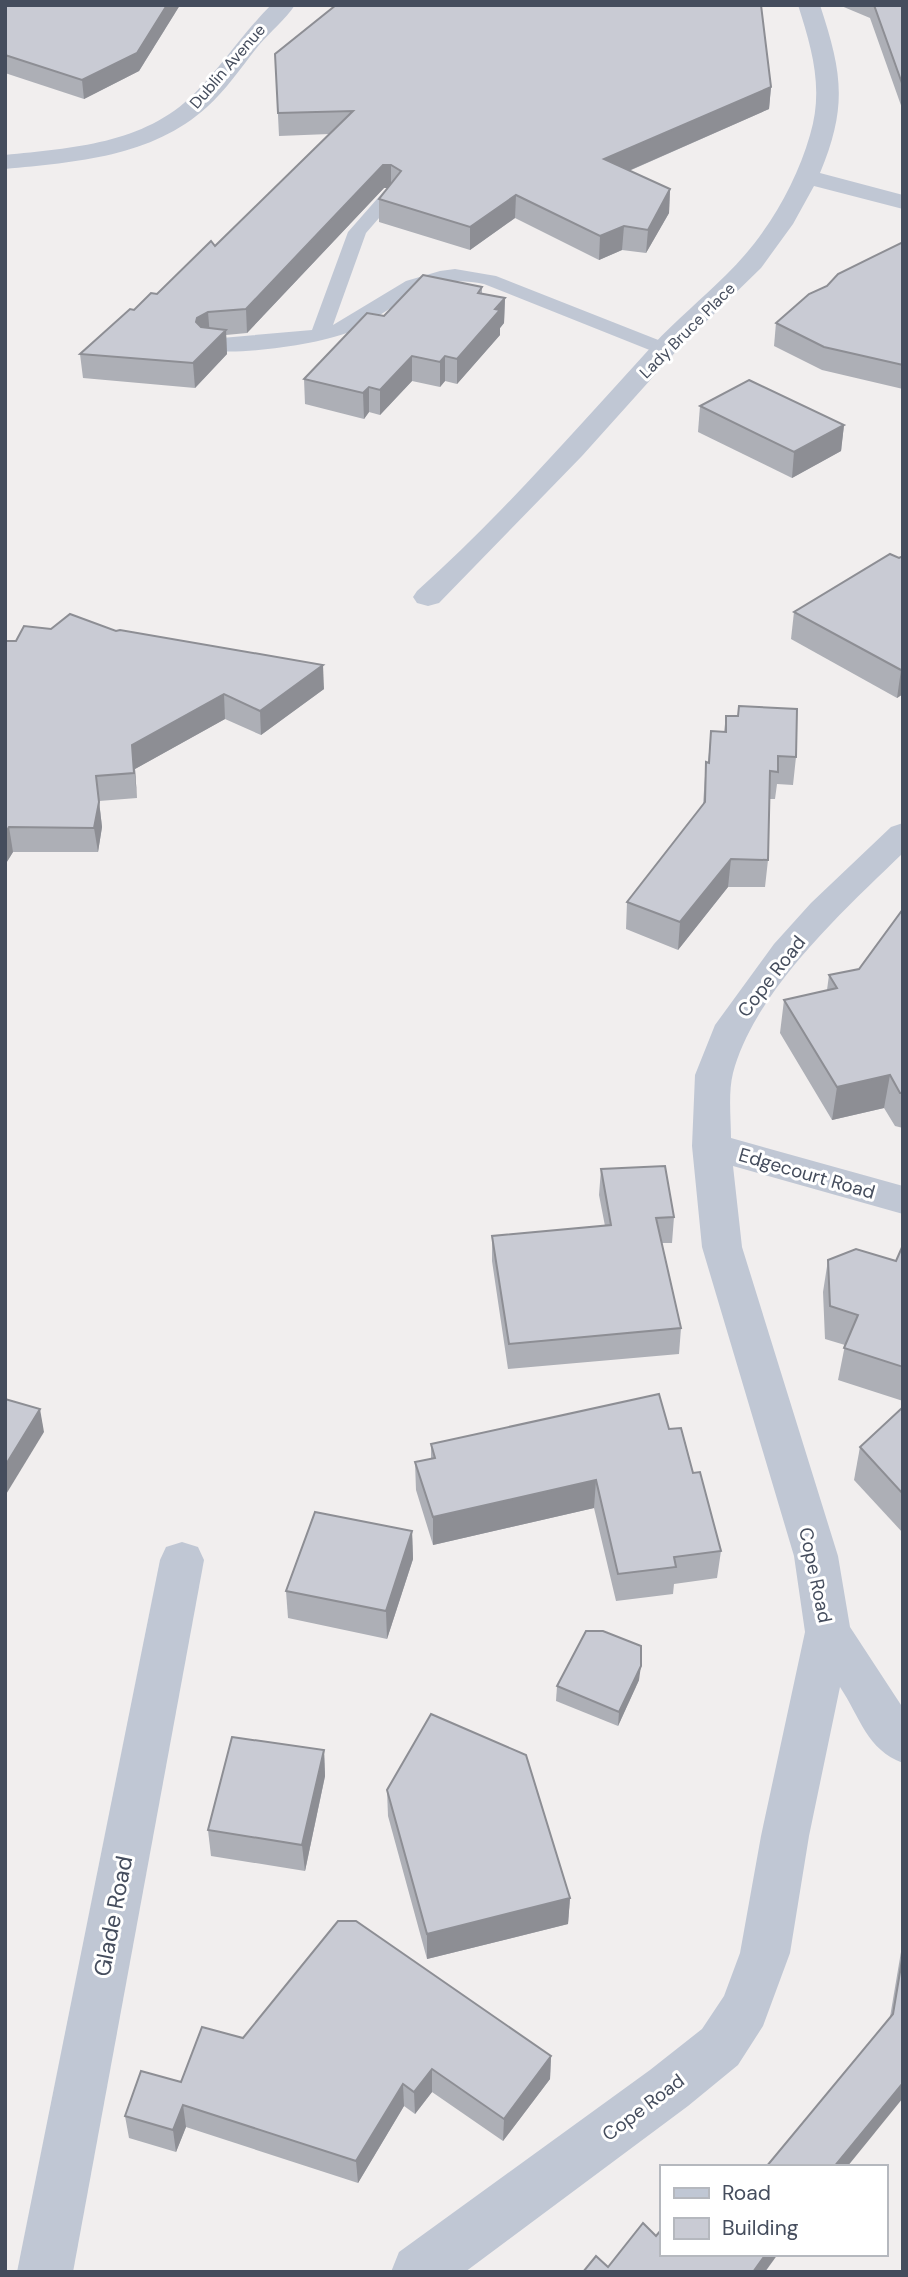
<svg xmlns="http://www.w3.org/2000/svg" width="908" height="2277" font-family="'DM Sans',sans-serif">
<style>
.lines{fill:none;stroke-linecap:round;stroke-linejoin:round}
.lane{fill:#c0c7d4;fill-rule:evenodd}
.street{fill:#c0c7d4;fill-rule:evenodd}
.wall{fill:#adafb6}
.shaded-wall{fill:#8d8e94}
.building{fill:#c9cbd4;stroke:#8d8e94;stroke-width:2}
.labels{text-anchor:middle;stroke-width:6;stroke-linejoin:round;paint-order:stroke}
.far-street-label{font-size:16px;fill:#454d5d;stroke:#fff}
.street-label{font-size:19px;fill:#454d5d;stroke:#fff}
.near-street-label{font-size:23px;fill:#454d5d;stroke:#fff}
</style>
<rect width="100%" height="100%" fill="#f1eeee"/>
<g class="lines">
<path class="lane" d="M390 190 399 195 366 233 333 325 406 281 440 271 455 269 496 276 671 345 674 349 664 355 657 353 484 284C422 271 402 307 352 331 322 344 234 357 203 349L200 345 210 339 312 330 348 232 384 191Z"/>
<g class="street">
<path d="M271 5H295C285 20 270 32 259 45 242 66 227 89 207 107 152 157 76 162 5 169V155C72 148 144 144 194 94 222 66 243 33 271 5Z"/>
<path d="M798 5H820C842 72 848 106 820 173L903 195V209L814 186 793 224 761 268 679 348 582 456 439 603 428 606 417 603 413 597 417 591C502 515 577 428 653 345 676 320 702 299 726 275 765 237 795 187 810 135 824 89 812 49 798 5Z"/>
<path d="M903 823V853C844 910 754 992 733 1073 728 1093 731 1118 731 1138L903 1186V1214L733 1166 742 1247 838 1556 850 1627 903 1708V1763C867 1750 860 1717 840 1687L809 1836 790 1953 763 2026 738 2065 688 2106 465 2272H391L399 2252 650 2070 702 2029 724 1996 740 1953 761 1836 805 1632 794 1556 702 1247 692 1146 695 1075 715 1025 774 944 811 903 891 827Z"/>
<path d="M182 1542 198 1547 204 1560 73 2272H17L160 1560 166 1547Z"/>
</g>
</g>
<g class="wall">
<path d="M5 5H180L139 71 84 99 5 73Z"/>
<path d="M839 5H903V111L870 18Z"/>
<path d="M275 54 771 87 769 109 629 171 670 189 669 213 646 253 622 250 599 260 515 218 470 250 379 222V199L387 188H384L247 333 226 335 227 354 195 388 83 378 80 354 134 310 157 294 215 246 329 134 279 136Z"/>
<path d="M903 242V389L822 370 774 346 776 323 827 286Z"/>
<path d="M482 287V294L505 298 504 323 500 328V335L457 384 445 381 440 387 412 381 380 415 369 412 364 419 305 404 304 379 384 316Z"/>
<path d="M700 406 844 425 841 451 792 478 698 432Z"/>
<path d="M903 556V694L897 698 791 639 794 612Z"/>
<path d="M51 629 116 631 324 689 261 735 225 719 135 769 137 798 99 801 102 827 98 852H13L5 865 16 641Z"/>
<path d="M726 716 796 757 793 785 777 784 775 799H769L768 860 765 887H728L678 950 626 929 627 902 703 805 706 762 708 763 711 731 724 732Z"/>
<path d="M903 909V1128L895 1126 884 1108 832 1120 780 1033 784 1000 827 990 829 975 859 969Z"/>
<path d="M601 1169 674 1217 672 1243H662L681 1328 679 1354 508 1369 492 1261V1236L605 1226 599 1195Z"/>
<path d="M903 1245V1401L838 1380 845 1345 825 1339 823 1292 828 1260 896 1261Z"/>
<path d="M903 1407V1533L854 1480 860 1447Z"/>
<path d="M669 1429 693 1473 721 1551 717 1578 674 1584 673 1594 616 1601 594 1508 433 1545 416 1490 415 1462 431 1459V1444Z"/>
<path d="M412 1531 413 1559 387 1639 288 1618 286 1591Z"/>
<path d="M639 1680 618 1726 556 1701 557 1686Z"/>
<path d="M324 1750 325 1776 305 1871 211 1856 208 1830Z"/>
<path d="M387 1790 570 1898 568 1924 427 1959 388 1816Z"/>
<path d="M903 1940V2098L890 2017Z"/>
<path d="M243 2038 551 2056 550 2079 503 2141 432 2092 415 2114 404 2106 358 2183 186 2127 176 2152 129 2138 125 2116 181 2082Z"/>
</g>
<g class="shaded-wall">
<path d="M167 5H180L139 71 84 99 82 80Z"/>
<path d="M771 87 769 109 603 182 604 159Z"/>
<path d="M383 165H391V188H384L247 333 246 309Z"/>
<path d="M670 189 669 213 646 253 648 230Z"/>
<path d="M516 195 515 218 470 250V227Z"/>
<path d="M624 226 622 250 599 260 600 236Z"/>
<path d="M505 298 504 323 500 328V335L457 384V359Z"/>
<path d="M208 312 210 336 196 322 197 318Z"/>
<path d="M226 330 227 354 195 388 193 363Z"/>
<path d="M412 356V381L380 415V390Z"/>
<path d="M445 356V381L440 387V362Z"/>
<path d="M369 387V412L364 419 363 393Z"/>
<path d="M844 425 841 451 792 478 794 452Z"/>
<path d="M323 665 324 689 261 735 260 711Z"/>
<path d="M903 669V694L897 698 901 670Z"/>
<path d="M224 694 225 719 135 769 137 798 132 745Z"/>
<path d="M96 776 102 827 98 852 94 828Z"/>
<path d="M9 827 13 852 5 865V834Z"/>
<path d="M731 859 728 887 678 950 680 922Z"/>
<path d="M890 1075 884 1108 832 1120 837 1087Z"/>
<path d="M40 1409 44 1432 5 1496V1466Z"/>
<path d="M596 1480 594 1508 433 1545V1517Z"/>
<path d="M412 1531 413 1559 387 1639 386 1611Z"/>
<path d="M641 1666 639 1680 618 1726 619 1712Z"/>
<path d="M324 1750 325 1776 305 1871 302 1845Z"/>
<path d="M570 1898 568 1924 427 1959V1934Z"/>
<path d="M551 2056 550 2079 503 2141 504 2119Z"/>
<path d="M432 2069V2092L415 2114 414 2092Z"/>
<path d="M903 2083V2098L847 2167H834Z"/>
<path d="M403 2084 404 2106 358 2183 356 2161Z"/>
<path d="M183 2105 186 2127 176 2152 173 2130Z"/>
<path d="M766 2254H778L765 2272H753Z"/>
</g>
<g class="building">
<path d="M5 5H167L137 53 82 80 5 55Z"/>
<path d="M336 5H761L771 87 604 159 670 189 648 230 624 226 600 236 516 195 470 227 379 199 401 171 391 165H383L246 309 208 312 197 318 196 322 201 327 226 330 193 363 80 354 130 309 134 310 151 293 157 294 211 241 215 246 353 111 278 113 275 54Z"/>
<path d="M874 5H903V86Z"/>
<path d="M903 242V365L824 347 776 323 809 294 827 286 838 274Z"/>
<path d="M423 275 482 287 478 293 505 298 495 309 500 310 457 359 445 356 440 362 412 356 380 390 369 387 363 393 304 379 367 313 384 316Z"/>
<path d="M749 380 844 425 794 452 700 406Z"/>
<path d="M890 554 899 558 903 556V669L901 670 794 612Z"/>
<path d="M70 614 116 631 120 630 323 665 260 711 224 694 132 745 134 773 96 776 99 802 94 828 9 827 5 834V641H16L24 626 51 629Z"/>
<path d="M739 706 797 709 796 757 778 756V772L770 771 768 860 731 859 680 922 627 902 705 802 706 762 709 763 711 731 726 732V716H738Z"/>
<path d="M903 909V1093H900L890 1075 837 1087 784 1000 837 988 829 975 859 969Z"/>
<path d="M665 1166 674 1217 656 1218 681 1328 509 1344 492 1236 611 1225 601 1169Z"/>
<path d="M903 1245V1367L844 1348 858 1315 830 1306 828 1260 856 1249 896 1261Z"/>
<path d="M659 1394 669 1429 681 1428 693 1473 700 1472 721 1551 674 1557 676 1567 618 1574 596 1480 433 1517 415 1462 435 1458 431 1444Z"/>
<path d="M5 1399 40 1409 5 1466Z"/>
<path d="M903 1407V1494L860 1447Z"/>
<path d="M315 1512 412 1531 386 1611 286 1591Z"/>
<path d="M586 1631H603L641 1646V1666L619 1712 557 1686Z"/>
<path d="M431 1714 526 1755 570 1898 427 1934 387 1790Z"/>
<path d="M232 1737 324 1750 302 1845 208 1830Z"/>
<path d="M338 1921H356L551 2056 504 2119 432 2069 414 2092 403 2084 356 2161 183 2105 173 2130 125 2116 141 2071 181 2082 202 2027 243 2038Z"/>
<path d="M903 1954V2083L834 2167H766L893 2014Z"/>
<path d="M643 2223 656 2236 661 2230V2254H766L753 2272H583L596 2256 608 2267Z"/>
</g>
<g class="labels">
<g class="far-street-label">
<text transform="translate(227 66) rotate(-49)" y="6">Dublin Avenue</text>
<text transform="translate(687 330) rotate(-45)" y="6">Lady Bruce Place</text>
</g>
<g class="street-label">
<text transform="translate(771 976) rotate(-52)" y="7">Cope Road</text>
<text transform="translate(807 1173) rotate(16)" y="7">Edgecourt Road</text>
<text transform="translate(816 1575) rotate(78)" y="7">Cope Road</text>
<text transform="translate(643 2107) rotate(-37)" y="7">Cope Road</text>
</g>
<g class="near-street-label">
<text transform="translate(113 1916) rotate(-79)" y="8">Glade Road</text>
</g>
</g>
<rect width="908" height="2277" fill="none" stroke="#454d5d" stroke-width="14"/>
<rect x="660" y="2165" width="228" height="91" fill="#ffffff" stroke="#b5b8be" stroke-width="2"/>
<rect x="674" y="2188" width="35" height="10" fill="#c0c7d4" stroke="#b5b8be" stroke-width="2"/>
<text x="722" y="2200" font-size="21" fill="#454d5d">Road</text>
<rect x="674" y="2218" width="35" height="21" fill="#c9cbd4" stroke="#b5b8be" stroke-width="2"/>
<text x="722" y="2235" font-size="21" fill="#454d5d">Building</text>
</svg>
